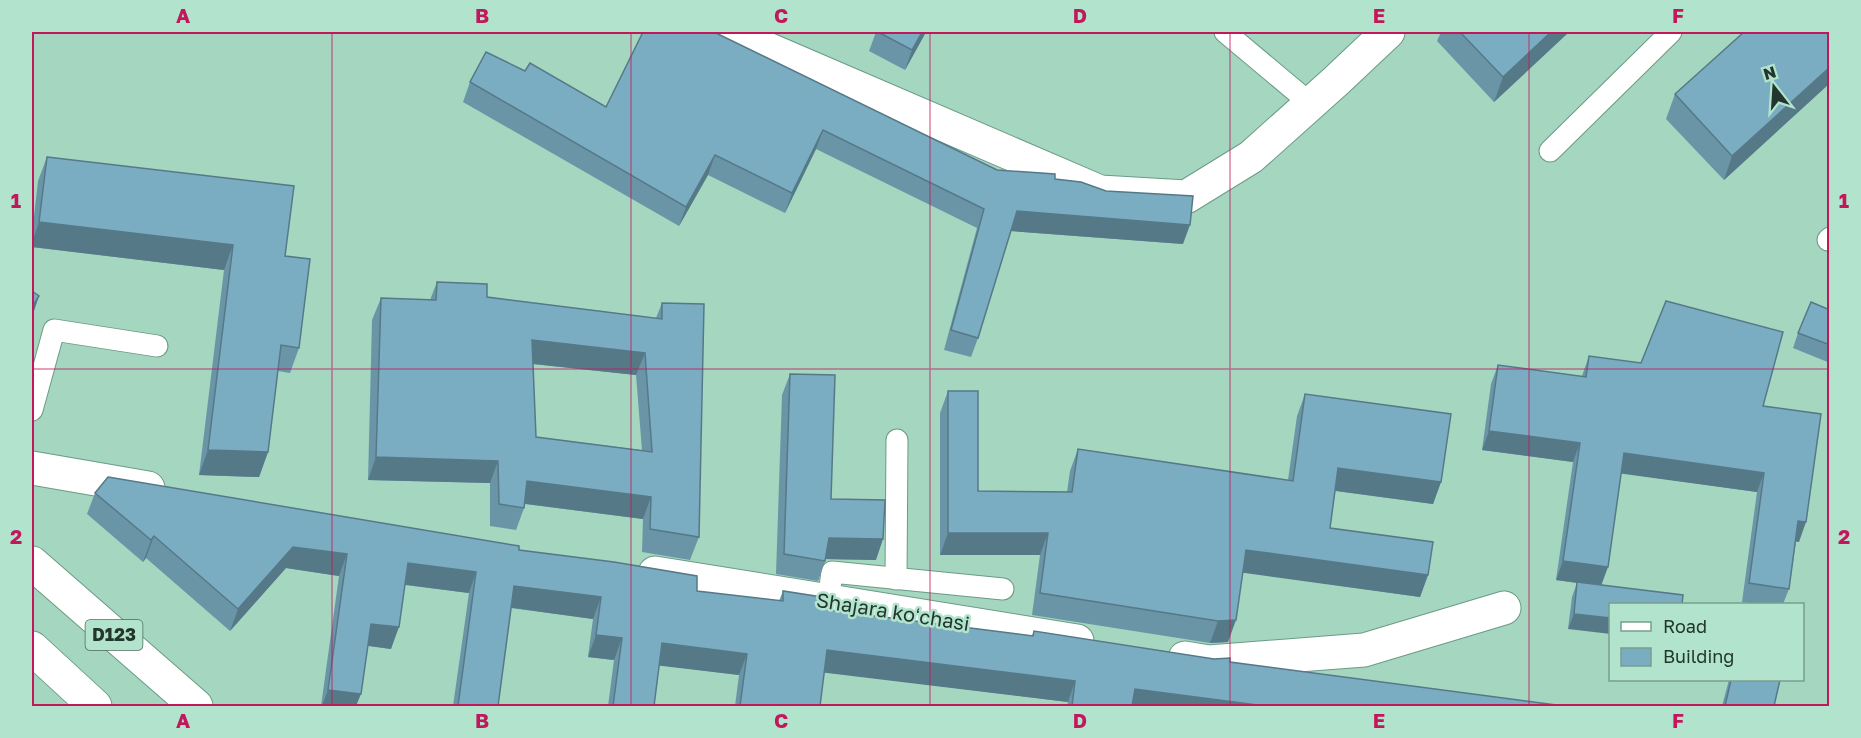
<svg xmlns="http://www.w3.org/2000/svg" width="1861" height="738" font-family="'Golos Text',sans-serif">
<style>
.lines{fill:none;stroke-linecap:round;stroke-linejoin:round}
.service-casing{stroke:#6a9b86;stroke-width:23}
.minor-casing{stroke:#6a9b86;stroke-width:35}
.primary-casing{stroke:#6a9b86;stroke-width:35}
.service{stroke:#fff;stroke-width:21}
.minor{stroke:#fff;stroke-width:33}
.primary{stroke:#fff;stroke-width:33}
.wall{fill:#6a95a7;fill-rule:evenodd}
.shaded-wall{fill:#567988}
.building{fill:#7badc2;stroke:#567988;stroke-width:1.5;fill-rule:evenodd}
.grid{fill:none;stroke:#c2185b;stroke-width:1.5;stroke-opacity:0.55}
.labels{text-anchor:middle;stroke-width:5;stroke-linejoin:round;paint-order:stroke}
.shield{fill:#b1e3cd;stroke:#4d6a5d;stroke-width:1.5}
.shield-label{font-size:18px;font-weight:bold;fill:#22362d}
.street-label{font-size:20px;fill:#22362d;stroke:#b1e3cd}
.neatline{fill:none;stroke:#c2185b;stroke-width:2}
.grid-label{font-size:20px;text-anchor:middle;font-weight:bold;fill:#c2185b}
</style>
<rect width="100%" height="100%" fill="#a4d6c0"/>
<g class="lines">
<g class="service-casing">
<g id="service">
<path d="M1225 32 1311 104"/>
<path d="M1550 151 1671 32"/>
<path d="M1828 240 1830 238"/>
<path d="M32 410 54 330 157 346"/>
<path d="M896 579 897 440"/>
<path d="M828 602 832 572 1003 589"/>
</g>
</g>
<g class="minor-casing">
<g id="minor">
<path d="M728 32 1100 192 1186 197 1251 157 1336 81 1388 32"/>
<path d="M32 468 148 488"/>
<path d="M655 573 1077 641"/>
<path d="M1185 658 1209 662 1364 650 1504 608"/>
</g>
</g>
<g class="primary-casing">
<g id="primary">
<path d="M32 563 196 706"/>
<path d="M32 648 95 706"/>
</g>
</g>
<use href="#service" class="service"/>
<use href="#minor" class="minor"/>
<use href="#primary" class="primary"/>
</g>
<g class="wall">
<path d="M643 32 997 170 1055 179 1183 244 1011 231 978 338 971 357 944 350 977 228 816 149 785 213 708 175 679 226 463 102 470 82 525 71 606 107Z"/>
<path d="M876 32H926L905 70 869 51Z"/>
<path d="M1441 32H1569L1494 102 1437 41Z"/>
<path d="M1830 32V83L1724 180 1666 119 1675 94Z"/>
<path d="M47 157 285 256 299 348 290 373 278 371 268 452 259 477 199 475 224 270 32 247V234L38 181Z"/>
<path d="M437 282 487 297 656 318 662 303 699 537 690 560 642 552 643 519 525 504 524 508 516 530 490 526V483L368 480 372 320 381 298 430 300ZM533 364 636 375 642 450 536 437Z"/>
<path d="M1830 310V363L1793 348 1798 333Z"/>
<path d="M1589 356 1763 406 1799 542 1796 541 1789 589 1783 604H1758L1742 602 1757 492 1621 473 1608 567 1568 629 1572 597 1577 583 1556 580 1573 462 1482 450 1491 384 1498 365 1582 376Z"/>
<path d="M790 374 831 499 876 560 826 559 818 581 776 574 782 395Z"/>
<path d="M948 391 978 491 1067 492 1070 471 1078 449 1288 480 1297 416 1305 394 1441 482 1433 504 1335 491 1330 528 1428 575 1420 597 1243 572 1228 642 1210 643 1032 615 1040 555H940V413Z"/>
<path d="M95 493 519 550 697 591 779 601 783 591 828 610 1032 636 1034 631 1230 662 1564 706H1067L1068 702 824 672 820 706H735L739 675 659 665 654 706H608L614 660 588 657 593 619 511 608 498 706H453L469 593 405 585 391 649 368 646 356 706H321L339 576 286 568 230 631 146 558 143 562 87 514Z"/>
<path d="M1729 680H1780L1774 706H1722Z"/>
</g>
<g class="shaded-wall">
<path d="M922 32H926L905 70 912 50Z"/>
<path d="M1551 32H1569L1494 102 1503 77Z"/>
<path d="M1830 67V83L1724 180 1732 156Z"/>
<path d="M823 130 816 149 785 213 792 193Z"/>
<path d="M715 155 708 175 679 226 686 207Z"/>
<path d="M1017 211 1190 225 1183 244 1010 231Z"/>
<path d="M39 222 233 245 224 270 32 247V243Z"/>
<path d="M39 296 34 311 32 314V307Z"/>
<path d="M532 340 645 353 636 375 524 363Z"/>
<path d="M1489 431 1580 443 1573 462 1482 450Z"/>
<path d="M208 450 268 452 259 477 199 475Z"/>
<path d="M1624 453 1764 473 1757 492 1617 473Z"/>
<path d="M376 457 498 461 490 483 368 480Z"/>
<path d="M1338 468 1441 482 1433 504 1330 490Z"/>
<path d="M527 481 651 497 643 519 519 503Z"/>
<path d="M1798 521 1806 522 1799 542 1791 541Z"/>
<path d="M948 533H1048L1040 555H940Z"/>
<path d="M154 536 146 558 143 562 151 540Z"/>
<path d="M829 538 883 539 876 560 822 559Z"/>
<path d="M293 547 347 554 339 576 286 568 230 631 238 609Z"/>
<path d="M1246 550 1428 575 1420 597 1238 572Z"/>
<path d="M1563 561 1608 567 1601 586 1556 580Z"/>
<path d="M408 563 476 572 469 593 400 584Z"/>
<path d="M514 586 601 597 593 619 506 607Z"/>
<path d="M1574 614 1611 618V634L1568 629Z"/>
<path d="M1236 620 1228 642 1210 643 1218 621Z"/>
<path d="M371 624 399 627 391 649 363 645Z"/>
<path d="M596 635 622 638 614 660 588 657Z"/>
<path d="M662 643 747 654 739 675 654 665Z"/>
<path d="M827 650 1075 681 1068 702 819 672Z"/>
<path d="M1135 689 1265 706H1128Z"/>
<path d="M328 690 361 694 356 706H322Z"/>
</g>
<g class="building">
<path d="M643 32H714L997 170 1055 174V179L1081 182 1106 191 1193 196 1190 225 1017 211 978 338 951 330 984 209 823 130 792 193 715 155 686 207 470 82 486 52 525 71 530 63 606 107Z"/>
<path d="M878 32H922L912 50Z"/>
<path d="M1460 32H1551L1503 77Z"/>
<path d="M1744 32H1830V67L1732 156 1675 94Z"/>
<path d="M47 157 294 186 285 256 310 259 299 348 281 345 268 452 208 450 233 245 39 222Z"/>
<path d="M437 282 487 284V297L662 319V303L704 304 699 537 650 529 651 497 527 481 524 508 499 504 498 461 376 457 381 298 436 300ZM532 340 645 353 652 452 536 437Z"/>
<path d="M32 291 39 296 32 307Z"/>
<path d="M1666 301 1783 332 1763 406 1821 414 1806 522 1798 521 1789 589 1749 583 1764 473 1624 453 1608 567 1563 561 1580 443 1489 431 1498 365 1586 377 1589 356 1641 363Z"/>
<path d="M1811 302 1830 310V345L1798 333Z"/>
<path d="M790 374 835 375 831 499 885 500 883 539 829 538 825 561 784 554Z"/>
<path d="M948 391H978V491L1072 492 1078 449 1293 481 1305 394 1451 414 1441 482 1338 468 1330 528 1433 542 1428 575 1246 550 1236 620 1218 621 1040 593 1048 533H948Z"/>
<path d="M108 477 519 546V550L614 562 697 576V591L783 601V591L828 598V610L1033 636 1034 631 1214 659 1230 658V662L1564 706H1265L1135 689 1132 706H1072L1075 681 827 650 820 706H740L747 654 662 643 654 706H613L622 638 596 635 601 597 514 586 498 706H458L476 572 408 563 399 627 371 624 361 694 328 690 347 554 293 547 238 609 154 536 151 540 95 493Z"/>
<path d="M1577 582 1683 595 1682 604H1611V618L1574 614Z"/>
<path d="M1731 680H1780L1774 706H1725Z"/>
</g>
<path class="grid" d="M332 32V706M631 32V706M930 32V706M1230 32V706M1529 32V706M32 369H1830"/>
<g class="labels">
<rect class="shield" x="85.5" y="620" width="57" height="30" rx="4.5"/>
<g class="shield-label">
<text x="114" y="641">D123</text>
</g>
<g class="street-label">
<text transform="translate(893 612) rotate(9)" y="7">Shajara koʻchasi</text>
</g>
</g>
<rect width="1861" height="738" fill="none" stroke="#b1e3cd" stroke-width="66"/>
<rect x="1609" y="603" width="195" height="78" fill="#b1e3cd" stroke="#789e8d" stroke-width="1.5"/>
<rect x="1621" y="622" width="30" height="9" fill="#ffffff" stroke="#789e8d" stroke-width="1.5"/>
<text x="1663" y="633" font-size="18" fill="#22362d">Road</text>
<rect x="1621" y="648" width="30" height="18" fill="#7badc2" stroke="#789e8d" stroke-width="1.5"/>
<text x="1663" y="663" font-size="18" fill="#22362d">Building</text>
<g transform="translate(1774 87) rotate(343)" stroke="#b1e3cd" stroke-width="4.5" paint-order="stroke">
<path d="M0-4.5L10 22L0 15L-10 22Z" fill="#22362d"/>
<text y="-9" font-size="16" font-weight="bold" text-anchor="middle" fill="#22362d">N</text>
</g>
<rect x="33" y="33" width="1795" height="672" class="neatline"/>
<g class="grid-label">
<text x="183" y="23">A</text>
<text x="482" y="23">B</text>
<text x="781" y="23">C</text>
<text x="1080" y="23">D</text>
<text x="1379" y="23">E</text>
<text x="1678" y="23">F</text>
<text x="16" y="208">1</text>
<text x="1844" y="208">1</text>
<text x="16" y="544">2</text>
<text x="1844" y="544">2</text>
<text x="183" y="728">A</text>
<text x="482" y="728">B</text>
<text x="781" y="728">C</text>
<text x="1080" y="728">D</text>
<text x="1379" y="728">E</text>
<text x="1678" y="728">F</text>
</g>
</svg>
